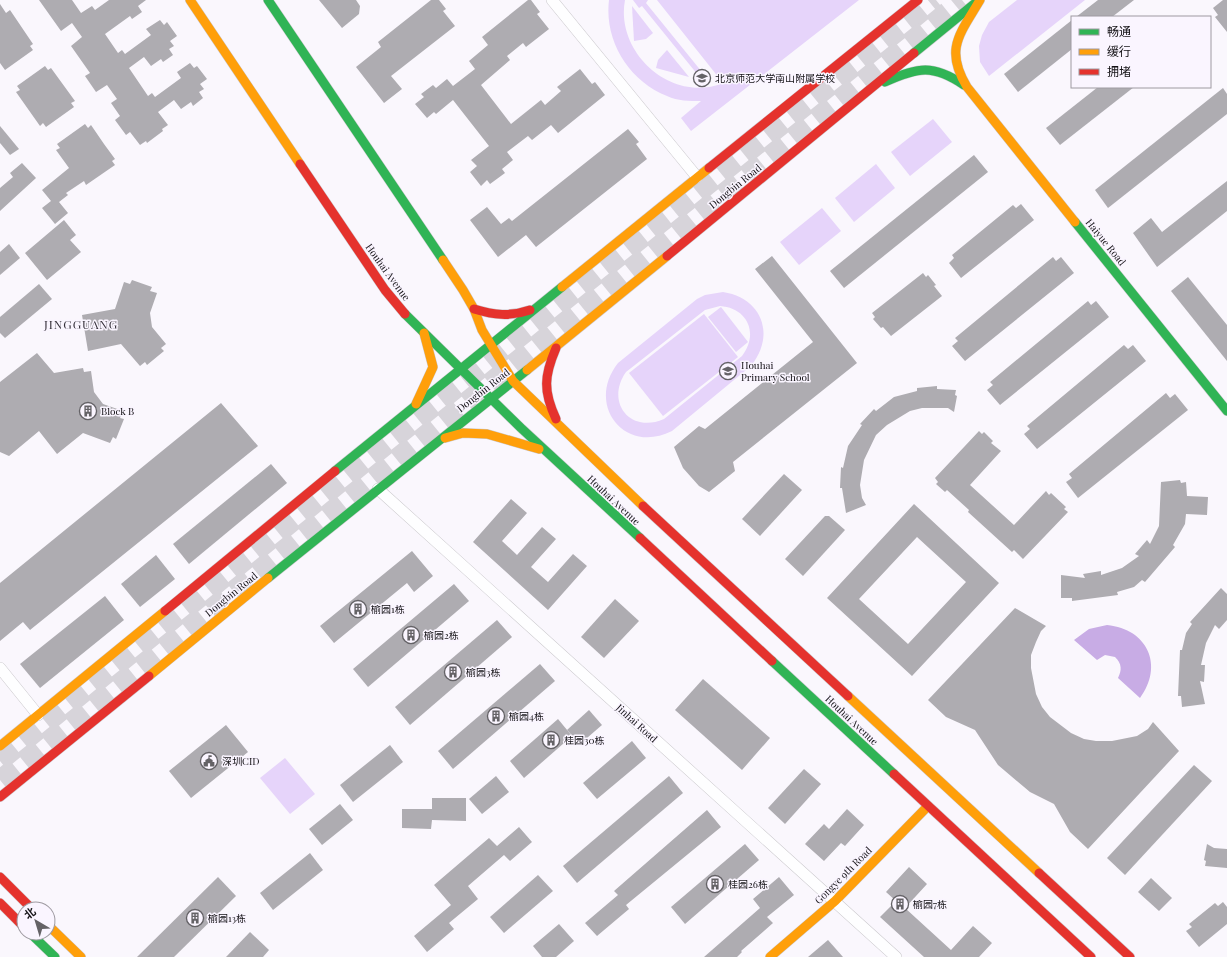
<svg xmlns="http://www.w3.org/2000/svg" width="1227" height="957" font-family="'Playfair Display','Noto Sans SC',serif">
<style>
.green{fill:#e6d4fa;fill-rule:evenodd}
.water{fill:#c8ace5}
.building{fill:#aeacb1;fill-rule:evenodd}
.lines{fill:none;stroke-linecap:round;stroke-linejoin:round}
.highway-tunnel{stroke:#d7d4da;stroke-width:20;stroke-dasharray:20 10;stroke-linecap:butt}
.street-casing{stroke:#cbc9cd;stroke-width:12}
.fast-casing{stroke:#cbc9cd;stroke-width:10}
.slow-casing{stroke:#cbc9cd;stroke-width:10}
.jam-casing{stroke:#cbc9cd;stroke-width:10}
.street{stroke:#fefeff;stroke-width:11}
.fast{stroke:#30b455;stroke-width:9}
.slow{stroke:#ff9f0a;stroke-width:9}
.jam{stroke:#e5322d;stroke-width:9}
.labels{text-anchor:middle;stroke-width:3;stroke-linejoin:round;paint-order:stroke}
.poi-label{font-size:10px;fill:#131115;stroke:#faf5ff;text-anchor:start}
.street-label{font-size:10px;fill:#131115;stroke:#faf5ff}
.quarter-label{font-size:12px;letter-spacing:1px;fill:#332f38;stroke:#faf5ff}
</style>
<rect width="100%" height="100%" fill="#faf7fd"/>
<g class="green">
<path d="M609 0H625C615 53 672 104 723 83L657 0H859L691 131 681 118 701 101C689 101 678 101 667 96 629 81 604 41 609 0Z"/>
<path d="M633 0H648L646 3 706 77 702 80 642 6 639 8Z"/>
<path d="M1017 0H1085L989 76 980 62 979 46 982 35 989 22Z"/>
<path d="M632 6 653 33 646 39 634 41Z"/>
<path d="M667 50 689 77 656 68 658 60Z"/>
<path d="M933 119 952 142 910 176 891 152Z"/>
<path d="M876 164 895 188 854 222 835 198Z"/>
<path d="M822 208 841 231 799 265 780 242Z"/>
<path d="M723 292C762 298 776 335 751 366L672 431C625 455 585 405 618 363L697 299 705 295ZM720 306C748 308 759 334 742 356L664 419C630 434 605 402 626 372L705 310Z"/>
<path d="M721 307 748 342 736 352 708 317Z"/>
<path d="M704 314 738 357 663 416 629 373Z"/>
<path d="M285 758 315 794 290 814 260 778Z"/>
</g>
<path class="water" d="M1107 625C1148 629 1164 666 1140 698L1118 678C1122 670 1122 664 1115 657L1105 655 1097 660 1074 640 1089 629Z"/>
<g class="building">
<path d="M39 0H72L81 13 92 6 95 10 109 0H146L138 6 142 12 132 19 130 16 105 34 118 53 122 50 125 54 151 35 146 29 160 20 164 25 167 22 177 36 170 41 174 46 169 49 173 55 163 62 161 59 151 66 144 57 129 68 148 96 152 93 155 97 181 78 177 72 190 63 194 68 197 66 207 79 200 84 204 89 199 92 203 98 193 106 191 102 181 109 174 100 158 112 168 125 162 129 163 131 147 143 146 141 140 145 130 132 126 135 115 120 120 116 111 103 117 99 107 85 96 92 85 76 90 73 71 46 82 37 72 23 61 31Z"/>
<path d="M319 0H356L360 6 359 14 342 28Z"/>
<path d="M431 0H439L446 9 443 11 455 26 391 76 402 89 384 103 356 67 381 47 378 42Z"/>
<path d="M528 0H531L540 12 537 14 549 29 526 47 523 43 507 56 510 60 481 85 511 124 541 100 545 105 561 91 557 87 580 69 592 84 595 82 605 95 558 133 551 125 532 140 528 136 507 152 513 160 502 169 505 173 490 184 487 180 481 186 470 172 477 166 471 160 489 146 453 100 436 114 434 112 427 118 415 104 424 97 421 94 433 85 436 88 447 79 453 86 475 69 469 61 488 45 482 37Z"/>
<path d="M1098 0H1134L1112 17H1076Z"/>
<path d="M1223 0H1227V32L1215 17 1218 15 1213 8Z"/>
<path d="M0 4 6 13 10 10 33 44 30 46 33 50 5 70 0 63Z"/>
<path d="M1072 20V49L1018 92 1004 74Z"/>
<path d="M45 66 48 70 51 68 75 101 71 103 74 107 46 127 43 123 40 126 16 92 20 90 17 86Z"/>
<path d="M1098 87H1134L1060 145 1046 128Z"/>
<path d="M1223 88 1227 94V114L1108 208 1095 190Z"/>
<path d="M85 124 88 128 91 125 104 144 115 159 112 161 115 165 86 185 84 181 66 193 68 195 59 202 68 213 55 224 42 208 51 201 42 190 69 168 56 150 60 148 57 144Z"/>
<path d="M0 126 19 149 10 155 0 143Z"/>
<path d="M628 129 639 142 636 144 647 159 536 247 526 235 498 257 470 220 487 207 501 224 509 218 512 221Z"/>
<path d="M974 155 988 172 844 288 830 271Z"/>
<path d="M22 163 36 178 0 211V188L13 177 10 173Z"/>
<path d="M1227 181V211L1157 267 1133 233 1151 218 1162 232Z"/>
<path d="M1021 204 1034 220 961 278 949 263 954 258 952 255 1013 205 1016 208Z"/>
<path d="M64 220 76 235 70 240 81 252 47 280 25 253Z"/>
<path d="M9 244 20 258 0 275V252Z"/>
<path d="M772 256 857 363 733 462 735 471 709 492 699 486 683 468 674 447 699 426 705 429 813 342 755 269Z"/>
<path d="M1053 257 1056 261 1061 257 1074 273 965 361 952 346 958 341 955 338Z"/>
<path d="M923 273 926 277 928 275 936 285 934 286 942 296 891 336 883 327 881 328 873 319 875 317 872 313Z"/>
<path d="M1188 277 1227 325V361L1171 291Z"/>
<path d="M132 280 152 287 150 291 157 293 150 313 152 327 166 344 161 348 164 351 147 365 145 362 140 366 121 344 88 351 82 315 115 309 124 282 130 284Z"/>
<path d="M39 284 52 299 5 338 0 333V317Z"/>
<path d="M1088 301 1091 305 1096 301 1109 317 1000 405 987 390 993 385 990 382Z"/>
<path d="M1124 345 1128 349 1133 345 1146 361 1037 449 1024 434 1030 429 1027 426Z"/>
<path d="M37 353 54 373 83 368 84 372 91 371 94 392 103 404 123 411 120 418 124 419 116 439 113 437 110 443 83 433 57 454 39 431 9 456 0 452V382Z"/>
<path d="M937 386V389L956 390 955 395 957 396 954 412 948 408H922L910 411 887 425 876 435 864 460 860 485 862 498 866 505 846 513 842 488H840L841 467 843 468 848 446 862 425 860 424 874 409 876 411 894 397 917 391V388Z"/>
<path d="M1166 393 1170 398 1175 394 1188 410 1078 498 1066 482 1072 478 1069 474Z"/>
<path d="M221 403 258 446 30 630 23 622 0 641V583Z"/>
<path d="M979 431 982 434 984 432 993 441 991 443 1001 451 970 485 1014 525 1046 491 1049 495 1051 493 1066 507 1064 509 1068 512 1023 559 1014 550 1012 552 968 512 969 510 947 490 945 492 936 484 938 482 935 478Z"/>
<path d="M271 464 287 483 189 564 173 544Z"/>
<path d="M784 474 802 490 760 536 742 519Z"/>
<path d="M1180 480 1181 483 1186 482 1187 496 1208 497 1207 515 1186 514 1185 524 1173 545 1175 547 1145 582 1142 580 1134 587 1117 592 1118 595 1072 601V598H1061V575L1085 578 1083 574 1101 571V575L1122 568 1139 556 1135 554 1147 540 1150 544 1159 526 1161 482Z"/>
<path d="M511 499 527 513 502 541 517 555 542 527 556 539 531 567 548 582 573 554 587 566 548 610 473 542Z"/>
<path d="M914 504 999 583 912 676 827 598ZM917 537 966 582 908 644 859 599Z"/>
<path d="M825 516H829L845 530 803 576 785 559Z"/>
<path d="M412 551 433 576 414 592 407 583 334 643 320 626Z"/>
<path d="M156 555 175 579 140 607 121 584Z"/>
<path d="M454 584 469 601 368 687 353 669Z"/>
<path d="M1221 588 1227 594V620L1219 629 1215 625 1206 643 1201 665H1205L1204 682 1200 681 1205 704 1182 707 1181 696H1178L1180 650H1182L1186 633 1192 624 1190 622Z"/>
<path d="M105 596 124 620 40 688 20 664Z"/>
<path d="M615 599 639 621 604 658 581 637Z"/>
<path d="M1015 608 1046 626 1041 631 1036 642 1031 655V668L1036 694 1042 707 1050 717 1071 733 1084 739 1096 741H1112L1137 736 1148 729 1153 722 1179 751 1088 849 1070 832 1054 804 1030 792 998 765 975 730 946 717 928 700Z"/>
<path d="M497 620 512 637 410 725 395 707Z"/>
<path d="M540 664 555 681 453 769 438 751Z"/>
<path d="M703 679 770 738 742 770 675 710Z"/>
<path d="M589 710 602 725 580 744 567 730Z"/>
<path d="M558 719 572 736 524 778 510 761Z"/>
<path d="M226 725 248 752 191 798 169 771Z"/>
<path d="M632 741 646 758 597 799 583 783Z"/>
<path d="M390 745 403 762 353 802 340 785Z"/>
<path d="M1194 765 1212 781 1125 875 1107 858Z"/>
<path d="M804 769 821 784 785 824 768 808Z"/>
<path d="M496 776 509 792 482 814 469 799Z"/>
<path d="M669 776 683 793 577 883 563 866Z"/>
<path d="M432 798H466V821L432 820 431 829 402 828V809H432Z"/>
<path d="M340 804 353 820 322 845 309 829Z"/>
<path d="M847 809 864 825 845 846 841 843 824 861 805 844 824 824 829 829Z"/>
<path d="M707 810 721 827 626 905 629 909 597 936 585 923 618 895 614 891Z"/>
<path d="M519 827 532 842 510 861 504 855 468 886 478 899 449 923 454 929 427 952 414 936 451 905 434 885 489 838 497 846Z"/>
<path d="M745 844 759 860 685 924 671 907Z"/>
<path d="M1207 844 1214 848 1227 849V868L1205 866 1206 861 1204 860Z"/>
<path d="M310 853 323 870 273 910 260 893Z"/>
<path d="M909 867 927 884 905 908 951 950 973 926 992 943 979 957H924L880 917 896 901 886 892Z"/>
<path d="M538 875 553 891 504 933 490 917Z"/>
<path d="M218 877 236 896 174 957H137Z"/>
<path d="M779 877 794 895 767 917 773 923 741 951 742 952 737 957H704L760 908 753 899Z"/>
<path d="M1151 878 1172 898 1159 911 1138 892Z"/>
<path d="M1223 902 1227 907V924L1199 947 1186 931 1192 927 1189 924 1215 903 1218 906Z"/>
<path d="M559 924 574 941 556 957H542L533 946Z"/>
<path d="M250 932 269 950 263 957H226Z"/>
<path d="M828 940 843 957H808Z"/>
</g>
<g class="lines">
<g class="highway-tunnel">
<path d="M0 761 375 454 936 0"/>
<path d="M0 780 962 0"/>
</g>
<g class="street-casing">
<g id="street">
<path d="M552 0 697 177"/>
<path d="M378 489 896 957"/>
<path d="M0 668 38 715"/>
</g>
</g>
<g class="fast-casing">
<g id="fast">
<path d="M268 0 443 260"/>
<path d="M914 53 979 0"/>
<path d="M885 82C918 67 933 64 964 85"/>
<path d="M1075 222 1227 411"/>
<path d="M405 314 521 428 640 538"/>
<path d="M335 471 562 287"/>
<path d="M268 578 527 370"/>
<path d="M772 661 894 774"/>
<path d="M30 933 55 957"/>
</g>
</g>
<g class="slow-casing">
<g id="slow">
<path d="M190 0 300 164"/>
<path d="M980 0C960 34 944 49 967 87L1075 222"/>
<path d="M443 260 463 290 474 309 482 330 513 381 643 506"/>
<path d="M562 287 709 168"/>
<path d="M527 370 667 256"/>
<path d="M416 404 433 367 424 333"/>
<path d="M445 438 463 433 487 434 539 449"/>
<path d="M149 676 268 578"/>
<path d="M848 696 1039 873"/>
<path d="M0 746 165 611"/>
<path d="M48 925 81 957"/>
<path d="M770 957 835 901 928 806"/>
</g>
</g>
<g class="jam-casing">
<g id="jam">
<path d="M300 164 385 290 405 314"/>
<path d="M709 168 918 0"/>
<path d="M667 256 914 53"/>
<path d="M474 309C494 315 510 317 530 310"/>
<path d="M556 348C544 376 543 391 556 419"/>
<path d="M643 506 848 696"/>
<path d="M640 538 772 661"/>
<path d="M165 611 335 471"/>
<path d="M894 774 1091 957"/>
<path d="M0 797 149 676"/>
<path d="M1039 873 1130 957"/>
<path d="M0 877 32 909"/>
<path d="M0 903 24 927"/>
</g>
</g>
<use href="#street" class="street"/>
<use href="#fast" class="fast"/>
<use href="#slow" class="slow"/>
<use href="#jam" class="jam"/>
</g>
<defs>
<g id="school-ring" transform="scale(0.9)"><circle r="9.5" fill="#faf5ff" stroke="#646266" stroke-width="1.5"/><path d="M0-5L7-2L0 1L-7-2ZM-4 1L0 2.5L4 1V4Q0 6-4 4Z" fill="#646266"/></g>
<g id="building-ring" transform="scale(0.9)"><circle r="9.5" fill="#faf5ff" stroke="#646266" stroke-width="1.5"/><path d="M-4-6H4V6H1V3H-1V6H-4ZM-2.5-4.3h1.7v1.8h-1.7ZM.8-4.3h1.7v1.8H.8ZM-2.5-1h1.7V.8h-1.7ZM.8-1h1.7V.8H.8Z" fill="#646266"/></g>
<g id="civic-ring" transform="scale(0.9)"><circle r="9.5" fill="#faf5ff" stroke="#646266" stroke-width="1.5"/><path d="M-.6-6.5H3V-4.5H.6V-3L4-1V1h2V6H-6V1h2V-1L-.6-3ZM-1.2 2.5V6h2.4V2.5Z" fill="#646266"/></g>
</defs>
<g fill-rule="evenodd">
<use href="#school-ring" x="702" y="78"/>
<use href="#school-ring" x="728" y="371"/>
<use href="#building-ring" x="88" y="411"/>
<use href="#building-ring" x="358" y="609"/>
<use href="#building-ring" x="411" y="635"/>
<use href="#building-ring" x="453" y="672"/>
<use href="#building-ring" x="496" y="716"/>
<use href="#building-ring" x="551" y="740"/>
<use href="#civic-ring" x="209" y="761"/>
<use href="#building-ring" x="715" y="884"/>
<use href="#building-ring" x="900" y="904"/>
<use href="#building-ring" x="195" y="918"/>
</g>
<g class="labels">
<g class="poi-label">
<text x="715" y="82">北京师范大学南山附属学校</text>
<text x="741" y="369">Houhai<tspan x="741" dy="12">Primary School</tspan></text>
<text x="101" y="415">Block B</text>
<text x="371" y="613">榆园1栋</text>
<text x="424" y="639">榆园2栋</text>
<text x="466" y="676">榆园3栋</text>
<text x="509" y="720">榆园4栋</text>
<text x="564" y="744">桂园30栋</text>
<text x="222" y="765">深圳CID</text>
<text x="728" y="888">桂园26栋</text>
<text x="913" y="908">榆园7栋</text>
<text x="208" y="922">榆园13栋</text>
</g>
<g class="street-label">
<text transform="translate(735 186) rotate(-39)" y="4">Dongbin Road</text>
<text transform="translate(1106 242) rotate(51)" y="4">Haiyue Road</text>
<text transform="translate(388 272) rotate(54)" y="4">Houhai Avenue</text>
<text transform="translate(483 390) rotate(-38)" y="4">Dongbin Road</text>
<text transform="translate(614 500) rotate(43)" y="4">Houhai Avenue</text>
<text transform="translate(231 594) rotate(-39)" y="4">Dongbin Road</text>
<text transform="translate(852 720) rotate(43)" y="4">Houhai Avenue</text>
<text transform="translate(637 723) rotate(42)" y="4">Jinhai Road</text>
<text transform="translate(843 875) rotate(-45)" y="4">Gongye 9th Road</text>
</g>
<g class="quarter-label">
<text x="81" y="329">JINGGUANG</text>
</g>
</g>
<rect x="1071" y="16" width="140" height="72" fill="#faf5ff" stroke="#9e9aa1"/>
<rect x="1079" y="29" width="20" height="6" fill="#30b455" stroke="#9e9aa1"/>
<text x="1107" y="36" font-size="12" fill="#131115">畅通</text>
<rect x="1079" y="49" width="20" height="6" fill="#ff9f0a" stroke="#9e9aa1"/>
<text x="1107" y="56" font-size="12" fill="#131115">缓行</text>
<rect x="1079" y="69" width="20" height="6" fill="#e5322d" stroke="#9e9aa1"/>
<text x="1107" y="76" font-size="12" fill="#131115">拥堵</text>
<g transform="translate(36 921) rotate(322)"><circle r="19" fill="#faf5ff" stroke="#9e9aa1"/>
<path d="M0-3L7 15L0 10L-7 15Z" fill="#646266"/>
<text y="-6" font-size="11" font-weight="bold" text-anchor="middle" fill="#131115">北</text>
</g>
</svg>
